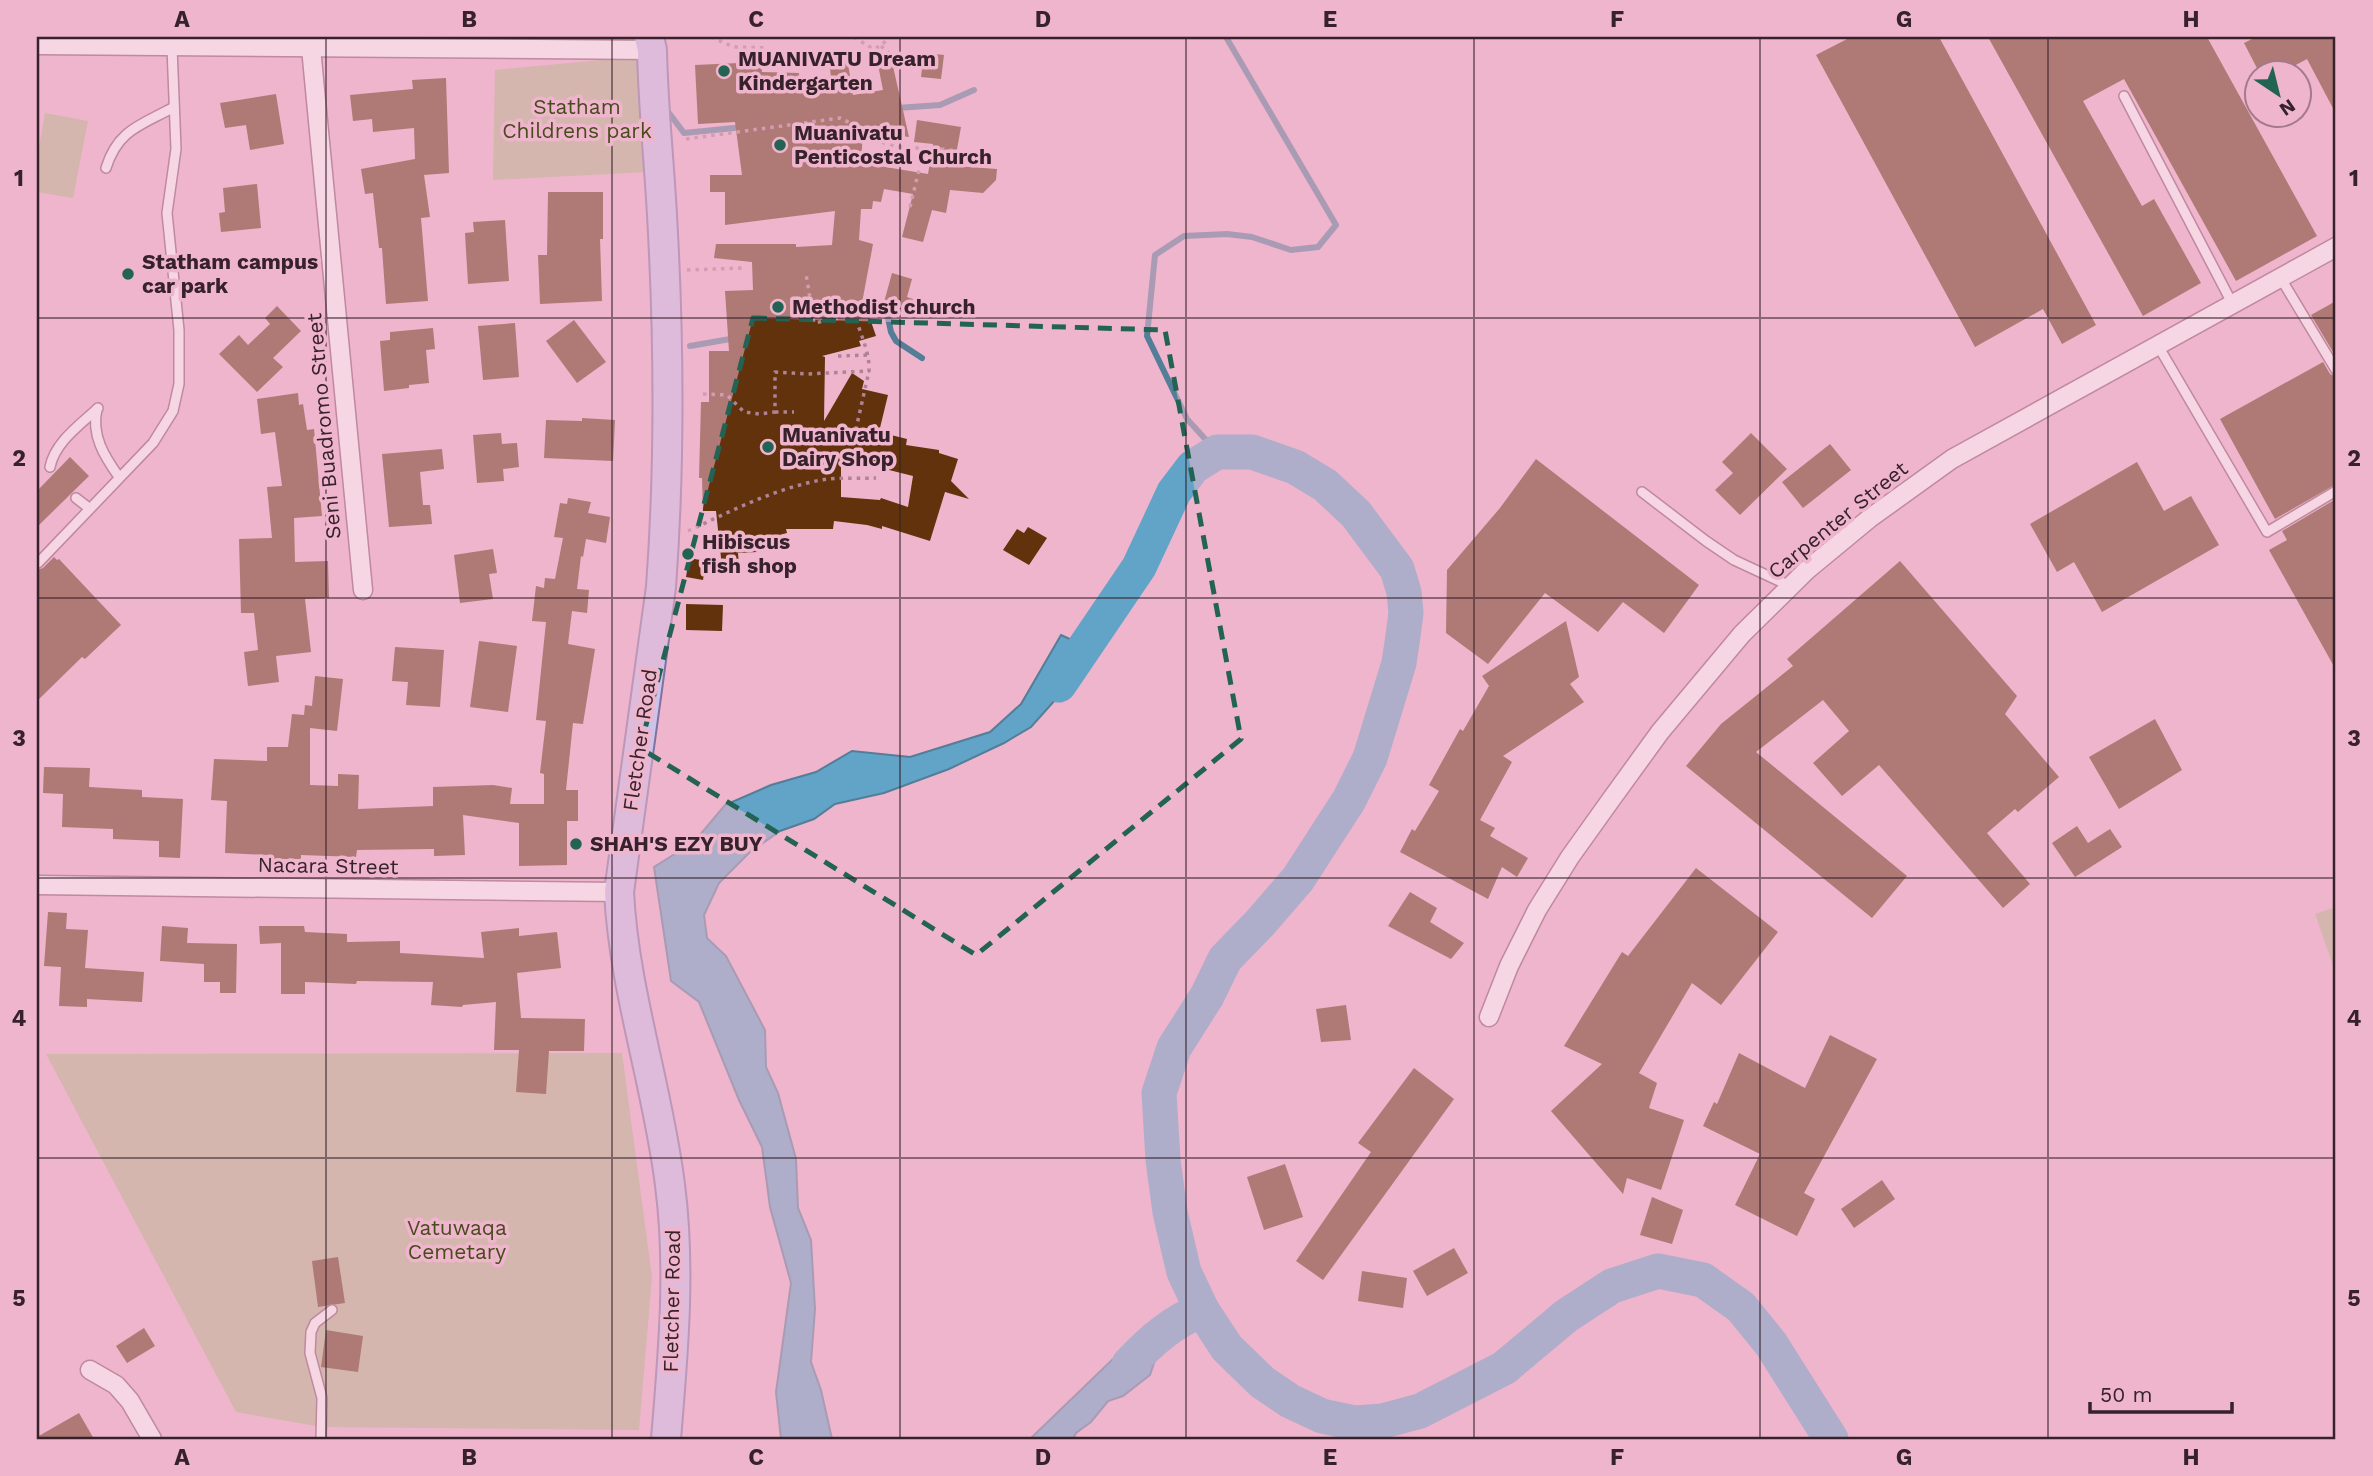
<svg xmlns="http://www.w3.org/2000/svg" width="2373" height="1476" font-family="'Work Sans',sans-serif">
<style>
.green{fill:#b4b98a}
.water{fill:#61a4c7;stroke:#547d98;stroke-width:2}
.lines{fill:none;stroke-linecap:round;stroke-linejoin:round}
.stream{stroke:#547d98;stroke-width:6}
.river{stroke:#61a4c7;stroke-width:35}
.building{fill:#62320c;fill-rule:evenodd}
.lane-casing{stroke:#865469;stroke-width:12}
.street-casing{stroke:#865469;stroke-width:21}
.primary-casing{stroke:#8171a0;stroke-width:32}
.path{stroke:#af8294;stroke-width:3.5;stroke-dasharray:3.5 5;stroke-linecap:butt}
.lane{stroke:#fff;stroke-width:9}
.street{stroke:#fff;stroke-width:18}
.primary{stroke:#cbc3ec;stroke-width:28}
.marked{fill:none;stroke:#226353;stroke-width:5;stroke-dasharray:14 9;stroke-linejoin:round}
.grid{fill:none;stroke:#37222b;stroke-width:2;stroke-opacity:0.55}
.poi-dot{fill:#226353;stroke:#efb5cc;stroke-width:2.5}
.labels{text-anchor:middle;stroke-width:7;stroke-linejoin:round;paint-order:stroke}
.poi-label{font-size:21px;font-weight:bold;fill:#37222b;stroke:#efb5cc;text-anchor:start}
.park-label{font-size:21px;fill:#484c1c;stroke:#efb5cc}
.street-label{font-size:21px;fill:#37222b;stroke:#efb5cc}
.neatline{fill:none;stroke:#37222b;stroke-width:2.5}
.grid-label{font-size:23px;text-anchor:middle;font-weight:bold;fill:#37222b}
</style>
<rect width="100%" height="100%" fill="#efb5cc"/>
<g class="green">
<path d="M643 56 648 172 493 180 495 70Z"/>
<path d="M45 113 88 121 73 198 37 192V159Z"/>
<path d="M2336 907V974L2315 914Z"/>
<path d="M622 1053 652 1277 639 1430 322 1427 236 1412 46 1054Z"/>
</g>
<g class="water">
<path d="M1061 635 1098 652 1031 727 1004 743 949 769 884 793 835 804 814 819 780 831 749 853 719 883 704 915 707 938 726 956 765 1030 766 1067 778 1093 796 1159 798 1208 811 1240 815 1309 811 1362 821 1390 832 1439H781L776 1392 791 1283 770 1207 762 1147 739 1100 699 1002 671 981 654 867 694 842 725 805 771 785 816 772 852 751 910 757 990 732 1021 704Z"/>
<path d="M1158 1324 1175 1339 1157 1354 1150 1375 1123 1396 1108 1401 1091 1422 1076 1433 1073 1439H1030L1115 1357Z"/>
</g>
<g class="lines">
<g class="stream">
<path d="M897 108 940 105 974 90"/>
<path d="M669 113 684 133 744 127"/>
<path d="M859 311 878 307 888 318 891 332 896 341 922 358"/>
<path d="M690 346 736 338"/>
<path d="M1217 452 1187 419 1147 336 1155 255 1184 236 1227 234 1252 237 1291 250 1318 247 1336 225 1226 37"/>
</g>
<g class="river">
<path d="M1059 685 1139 567 1174 492 1193 467 1217 452H1252L1295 467 1325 485 1356 514 1397 569 1404 592 1406 613 1403 636 1399 663 1370 758 1349 800 1298 879 1260 923 1225 959 1207 996 1174 1048 1159 1093 1163 1160 1170 1212 1184 1272 1202 1310 1227 1348 1262 1382 1290 1401 1322 1416 1355 1423 1383 1421 1420 1411 1504 1368 1566 1316 1612 1286 1658 1271 1703 1280 1741 1307 1771 1344 1831 1439"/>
<path d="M1129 1364C1151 1341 1172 1322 1202 1310"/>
</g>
</g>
<g class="building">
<path d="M1851 37H1939L2096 325 2062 344 2043 309 1975 347 1816 55Z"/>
<path d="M1988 37H2207L2317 236 2236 281 2124 79 2083 101 2142 206 2154 199 2201 283 2143 316Z"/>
<path d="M2256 37H2336V114L2307 59 2279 74H2260L2244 43Z"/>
<path d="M924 53 944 55 941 79 921 77Z"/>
<path d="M847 57 853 95 883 90 878 65 892 62 909 137 863 131 861 163 928 174 933 144 914 142 917 120 961 127 954 166 997 169 996 180 983 193 950 190 946 213 932 210 923 242 902 237 913 194 884 189 881 202 873 201 872 209H861L859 240 873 244 862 303 865 304 876 336 859 341 861 346 822 356 825 357 824 421 852 373 864 381 862 389 888 395 879 432 907 439 906 445 939 450V453L958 459 951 481 969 499 945 492 930 541 882 526V529L867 525 834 521 833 529H786L787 533 756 541 757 552 738 553 739 565 722 567 716 511H703L702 478H699L701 402H709V351H729L725 291 753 290 752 262 714 258 716 244H796V247L832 245 835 211 725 225V192H710V175H742L735 122 698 124 695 65 761 62 762 72 799 73V79L831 78 829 58ZM841 458 913 476 908 507 881 498 880 500 841 497Z"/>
<path d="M446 78 449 173 424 175 430 217 421 218 428 301 386 304 382 248H379L373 193 365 194 361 169 415 159 414 128 373 132 372 119 353 121 350 95 413 89 412 80Z"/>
<path d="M276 94 284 144 250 150 246 125 225 128 220 103Z"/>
<path d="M257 184 261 228 221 232 219 213 225 212 223 188Z"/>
<path d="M548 192H603V239H600L602 301 540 304 538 255H547Z"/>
<path d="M505 220 509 281 468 284 465 233 474 232 473 222Z"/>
<path d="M892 273 912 279 907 297 913 299 909 314 883 306Z"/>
<path d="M2336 301V357L2311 315Z"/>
<path d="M277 306 301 331 273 358 283 367 257 392 219 354 239 335 248 345 270 324 265 318Z"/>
<path d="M574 320 606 362 577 383 546 341Z"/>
<path d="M515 323 519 377 483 380 478 326Z"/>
<path d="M433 328 435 349 426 350 429 383 409 385V388L384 391 380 341 390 340V332Z"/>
<path d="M2323 362 2330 374 2336 377V484L2275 519 2220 419Z"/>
<path d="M298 393 299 405 303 404 307 430 314 429 322 516 294 518 295 562 328 561 329 598 305 599 311 652 276 656 279 682 248 686 244 652 258 650 254 613H241L239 539 272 538 267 487 282 486 275 432 261 434 257 399Z"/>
<path d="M582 418 615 420 613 461 544 458 546 420 582 421Z"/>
<path d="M501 433 502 444 517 443 519 467 503 469 504 481 477 483 473 435Z"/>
<path d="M1751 433 1787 469 1740 515 1715 490 1733 473 1722 462Z"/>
<path d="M1830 444 1851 470 1803 508 1782 482Z"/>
<path d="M442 449 444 469 420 472 423 505H430L432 524 389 527 382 454Z"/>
<path d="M70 457 89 476 37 527V491Z"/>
<path d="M1536 459 1699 585 1664 633 1623 602 1598 632 1545 593 1488 664 1446 633 1447 570 1500 508Z"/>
<path d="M2137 462 2164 511 2191 496 2219 545 2102 612 2074 562 2057 572 2030 524Z"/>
<path d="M568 498 591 502 588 513 610 517 606 543 586 539 583 557 581 556 577 589 589 590 587 613 572 611 568 644 595 649 583 724 573 723 566 790H578V821H567V865L519 866V823L463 815 465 855 434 856V849L357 850 356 857 301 855V859H268V855L225 853 227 801 211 800 214 759 267 761V747H288L292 714 304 715 305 705 312 706 315 676 343 679 337 731 310 728V785L338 786V774L359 775 358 809 433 806V787L493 785 512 788 510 804H544V774L540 773 546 721 536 720 546 622 532 621 536 586 544 588 545 578 555 579 563 538 554 537 560 503 567 504Z"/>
<path d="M2336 499V670L2269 550 2287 540 2282 531Z"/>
<path d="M1028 527 1047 538 1029 565 1003 550 1017 529 1024 533Z"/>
<path d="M493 549 497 573 489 574 493 599 460 603 454 555Z"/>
<path d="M54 557 57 560 59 559 121 625 85 659 82 657 37 701V570L43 568Z"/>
<path d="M689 558 706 561 703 580 686 577Z"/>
<path d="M1900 561 2017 696 2005 714 2059 777 2018 812 2015 809 1987 833 2030 884 2003 908 1879 765 1842 796 1813 763 1849 731 1823 700 1756 752 1907 876 1872 918 1686 766 1721 724 1793 666 1787 659Z"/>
<path d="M686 604 723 605 722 631 686 630Z"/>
<path d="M1566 621 1579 677 1570 684 1584 702 1503 756 1512 762 1480 820 1495 828 1490 836 1528 858 1517 877 1502 867 1488 899 1400 852 1412 829 1415 831 1439 791 1429 785 1460 729 1463 731 1489 686 1482 676Z"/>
<path d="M479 641 517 646 508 712 470 707Z"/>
<path d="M395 647 444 650 440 707 406 705 408 682 392 681Z"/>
<path d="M2155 719 2182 770 2119 809 2089 757Z"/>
<path d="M44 767 90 768 89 787 142 790V797L183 799 180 858 159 857V841L113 839V829L62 827 63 794 43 793Z"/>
<path d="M2077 826 2088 843 2110 829 2122 847 2075 877 2052 843Z"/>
<path d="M1696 868 1778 932 1721 1005 1692 983 1639 1073 1657 1083 1649 1108 1684 1120 1661 1190 1627 1178 1623 1194 1551 1111 1602 1064 1564 1046 1622 952 1628 956Z"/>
<path d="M1410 892 1437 908 1430 922 1464 943 1451 959 1388 926Z"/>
<path d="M48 912 67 913 66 929 88 930 85 968 144 972 142 1002 87 999V1007L59 1006 61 967 44 966Z"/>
<path d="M162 926 188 928 187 943 237 944 236 993H220V982H204V964L160 961Z"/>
<path d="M259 926H304L305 932 347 934V942L400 941V953L484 958 481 932 519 928V936L557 932 561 968 517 973 521 1018 585 1019 584 1051H549L546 1094 516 1092 519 1050H494L496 1002 463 1005 462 1007 431 1005 433 982 357 981 356 984 305 982V994H281V943L260 944Z"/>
<path d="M1346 1005 1351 1040 1321 1042 1316 1009Z"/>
<path d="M1830 1035 1877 1059 1804 1193 1815 1199 1797 1236 1735 1205 1760 1154 1703 1126 1714 1102 1717 1104 1739 1053 1805 1088Z"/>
<path d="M1414 1068 1454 1099 1323 1280 1296 1261 1371 1152 1358 1143Z"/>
<path d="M1285 1164 1303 1217 1264 1230 1247 1177Z"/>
<path d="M1882 1180 1895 1199 1854 1228 1841 1209Z"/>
<path d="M1652 1197 1683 1210 1672 1244 1640 1235Z"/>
<path d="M1454 1248 1468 1273 1427 1296 1413 1271Z"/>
<path d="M338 1257 345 1303 318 1307 312 1261Z"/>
<path d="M1362 1271 1407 1278 1403 1308 1358 1301Z"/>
<path d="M144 1328 155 1346 127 1363 116 1346Z"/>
<path d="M326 1330 363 1336 358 1372 321 1367Z"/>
<path d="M79 1413 94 1439H37V1437Z"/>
</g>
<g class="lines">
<g class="lane-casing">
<g id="lane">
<path d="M2124 96 2232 303"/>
<path d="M106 168C118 129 142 125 174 107"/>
<path d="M2280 277 2336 370"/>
<path d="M2157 344 2267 532 2336 491"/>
<path d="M97 409C91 435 104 456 119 477"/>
<path d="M50 467C55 442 80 425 98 408"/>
<path d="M1642 492 1706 541 1734 560 1790 586"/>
<path d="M76 498 89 508"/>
<path d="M38 563 153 443 173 411 179 384V330L167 213 176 149 172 47"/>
<path d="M321 1439 322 1398 310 1353 311 1332 315 1323 332 1310"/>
</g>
</g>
<g class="street-casing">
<g id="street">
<path d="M37 45 652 50"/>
<path d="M311 48 363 590"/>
<path d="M37 885 619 892"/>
<path d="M1489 1017 1509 966 1537 910 1570 857 1610 801 1660 732 1742 634 1807 570 1870 518 1952 459 2336 247"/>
<path d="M90 1370 116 1385 130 1401 152 1439"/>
</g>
</g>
<g class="primary-casing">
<path id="primary" d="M649 37 652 50C653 105 659 160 662 215 669 338 670 464 661 587L619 892C624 991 658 1087 670 1185 681 1269 673 1355 666 1439"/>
</g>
<g class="path">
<path d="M711 37 734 47 768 48"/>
<path d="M854 37 873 49 881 46 889 37"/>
<path d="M881 46 890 54 915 62"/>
<path d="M686 139 840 118C858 126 875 142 894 146 917 150 941 146 964 153"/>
<path d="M910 207 924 149"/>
<path d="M687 270 742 268"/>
<path d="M838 356 870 355"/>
<path d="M703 394 727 395 744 412 759 414 775 412V372L807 374 869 371C870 352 860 334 855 315L814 323 806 274"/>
<path d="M775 412H794"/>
<path d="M854 438 869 371"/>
<path d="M688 531C731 511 774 489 821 480 838 477 858 479 876 478"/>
</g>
<use href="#lane" class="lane"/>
<use href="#street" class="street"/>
<use href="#primary" class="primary"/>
</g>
<path d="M0 0H2373V1476H0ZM753 318 1165 330 1241 739 976 955 640 748Z" fill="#efb5cc" fill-opacity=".55" fill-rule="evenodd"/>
<path class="marked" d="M753 318 1165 330 1241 739 976 955 640 748Z"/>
<path class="grid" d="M326 37V1439M612 37V1439M900 37V1439M1186 37V1439M1474 37V1439M1760 37V1439M2048 37V1439M37 318H2336M37 598H2336M37 878H2336M37 1158H2336"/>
<g class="poi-dot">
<circle cx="724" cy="71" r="7"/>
<circle cx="780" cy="145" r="7"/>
<circle cx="128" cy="274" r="7"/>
<circle cx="778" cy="307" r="7"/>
<circle cx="768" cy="447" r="7"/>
<circle cx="688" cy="554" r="7"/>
<circle cx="576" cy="844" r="7"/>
</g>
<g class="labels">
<g class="poi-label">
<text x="738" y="66">MUANIVATU Dream<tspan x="738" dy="24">Kindergarten</tspan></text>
<text x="794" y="140">Muanivatu<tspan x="794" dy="24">Penticostal Church</tspan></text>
<text x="142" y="269">Statham campus<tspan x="142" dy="24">car park</tspan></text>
<text x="792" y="314">Methodist church</text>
<text x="782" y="442">Muanivatu<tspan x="782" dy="24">Dairy Shop</tspan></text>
<text x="702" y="549">Hibiscus<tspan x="702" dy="24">fish shop</tspan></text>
<text x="590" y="851">SHAH'S EZY BUY</text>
</g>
<g class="park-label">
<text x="577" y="114">Statham<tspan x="577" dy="24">Childrens park</tspan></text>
<text x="457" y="1235">Vatuwaqa<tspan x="457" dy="24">Cemetary</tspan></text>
</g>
<g class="street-label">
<text transform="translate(324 426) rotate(-95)" y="7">Seni Buadromo Street</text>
<text transform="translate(1838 520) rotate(-39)" y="7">Carpenter Street</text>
<text transform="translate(640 740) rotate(-82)" y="7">Fletcher Road</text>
<text transform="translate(328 866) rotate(1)" y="7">Nacara Street</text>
<text transform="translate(672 1301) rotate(-89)" y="7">Fletcher Road</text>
</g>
</g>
<rect width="2373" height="1476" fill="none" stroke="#efb5cc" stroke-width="77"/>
<g transform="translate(2278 94) rotate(145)"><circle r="33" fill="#efb5cc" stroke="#a57a8c" stroke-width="2"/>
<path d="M0-5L12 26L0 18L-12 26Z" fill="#226353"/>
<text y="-10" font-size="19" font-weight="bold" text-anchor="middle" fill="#37222b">N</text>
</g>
<path d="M2090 1402v10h142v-10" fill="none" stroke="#37222b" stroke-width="3.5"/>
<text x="2100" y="1402" font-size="21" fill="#37222b" stroke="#efb5cc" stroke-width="5" paint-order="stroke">50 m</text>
<rect x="38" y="38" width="2296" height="1400" class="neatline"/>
<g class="grid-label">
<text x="182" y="27">A</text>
<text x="469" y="27">B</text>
<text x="756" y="27">C</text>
<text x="1043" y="27">D</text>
<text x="1330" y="27">E</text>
<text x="1617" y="27">F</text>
<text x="1904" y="27">G</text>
<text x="2191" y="27">H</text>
<text x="19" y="186">1</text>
<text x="2354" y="186">1</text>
<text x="19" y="466">2</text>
<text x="2354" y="466">2</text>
<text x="19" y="746">3</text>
<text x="2354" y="746">3</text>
<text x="19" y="1026">4</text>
<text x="2354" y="1026">4</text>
<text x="19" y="1306">5</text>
<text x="2354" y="1306">5</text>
<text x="182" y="1465">A</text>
<text x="469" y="1465">B</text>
<text x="756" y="1465">C</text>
<text x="1043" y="1465">D</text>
<text x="1330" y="1465">E</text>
<text x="1617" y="1465">F</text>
<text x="1904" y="1465">G</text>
<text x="2191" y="1465">H</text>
</g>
</svg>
